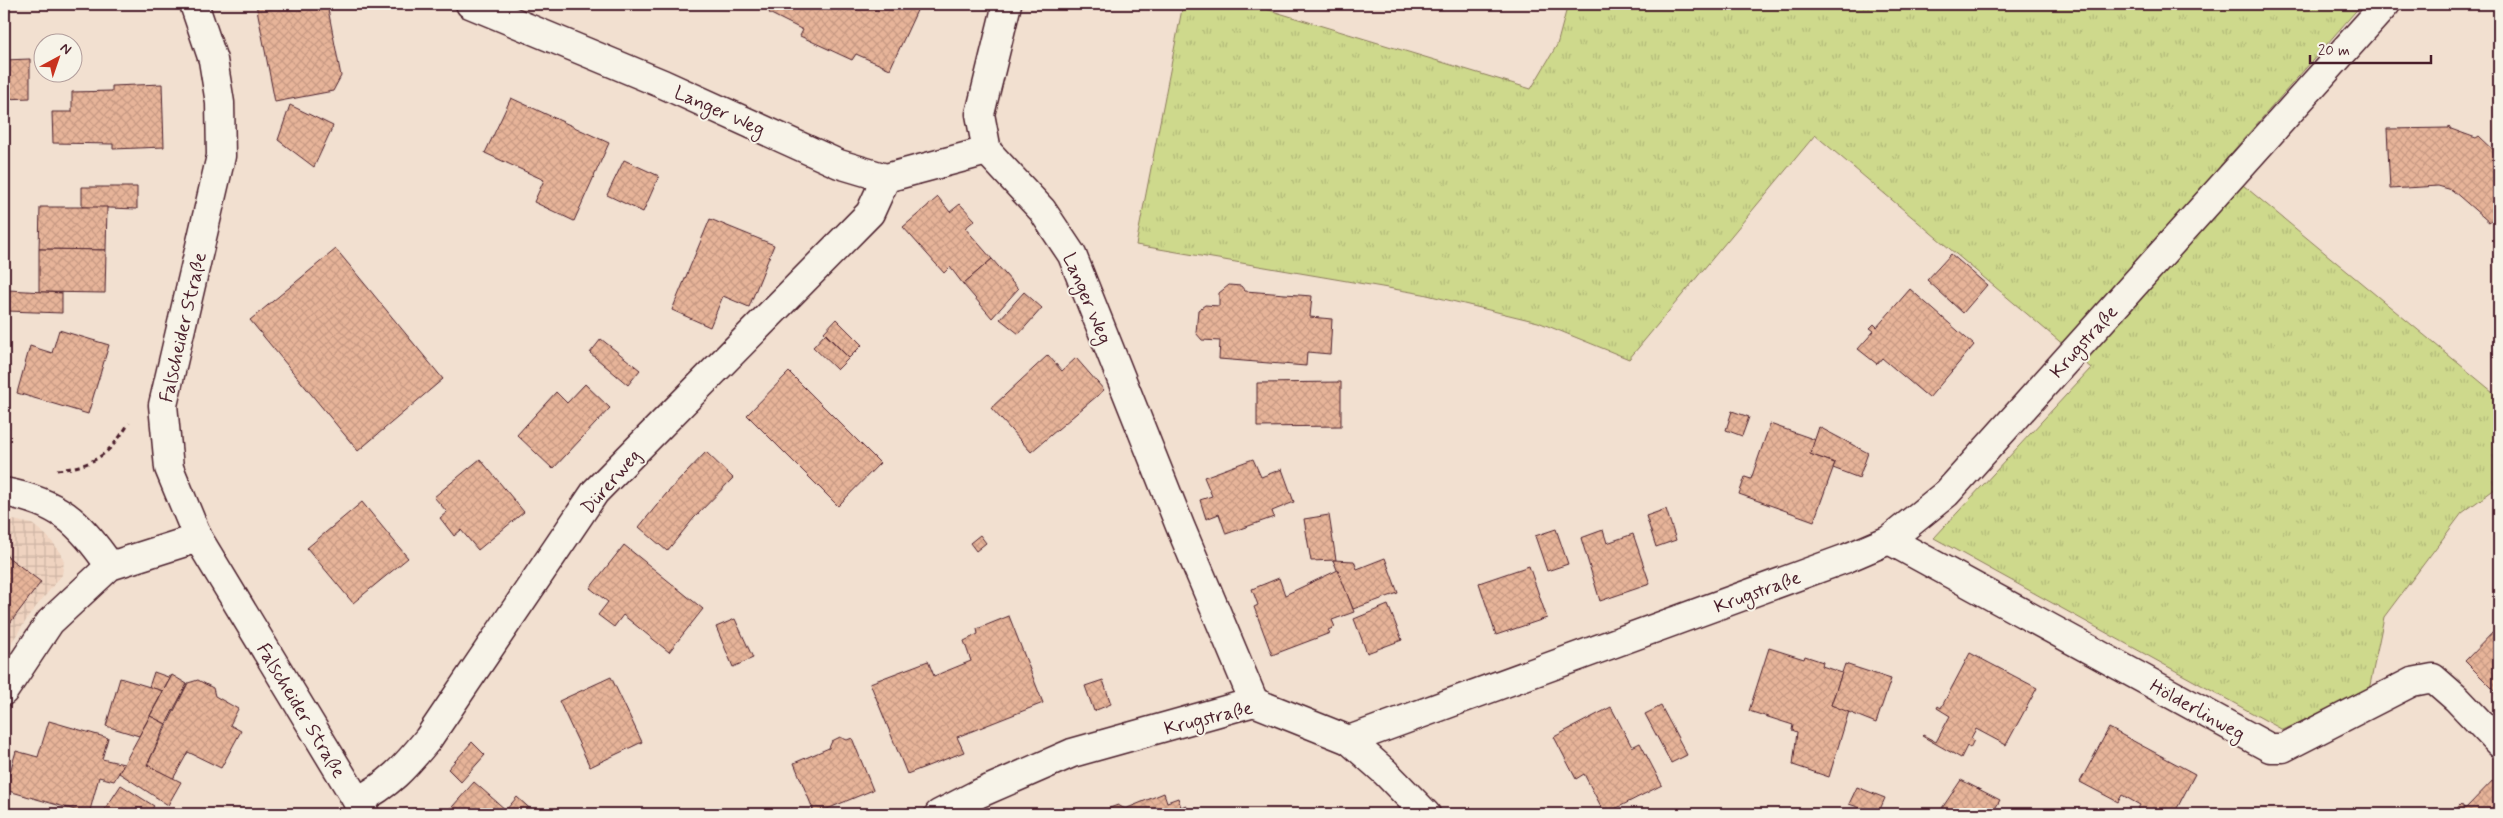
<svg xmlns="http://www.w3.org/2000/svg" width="2503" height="818" font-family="Mynerve,sans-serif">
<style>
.industrial{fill:url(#industrial-grid)}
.grass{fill:url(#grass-tufts);stroke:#8c7c5c}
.building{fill:url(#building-cross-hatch);stroke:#4a1f2b}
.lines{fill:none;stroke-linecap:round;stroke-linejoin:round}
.minor-casing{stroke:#4a1f2b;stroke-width:31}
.path{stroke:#4a1f2b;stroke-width:3;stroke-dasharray:5 4;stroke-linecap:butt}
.minor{stroke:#f7f3e8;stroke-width:28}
.labels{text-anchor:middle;stroke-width:4;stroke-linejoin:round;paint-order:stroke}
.street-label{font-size:19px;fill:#4a1f2b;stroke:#f7f3e8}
</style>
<defs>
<pattern id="industrial-grid" width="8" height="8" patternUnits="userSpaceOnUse" patternTransform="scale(1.25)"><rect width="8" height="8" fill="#efd3c0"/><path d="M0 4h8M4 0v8" fill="none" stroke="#ceb5a5"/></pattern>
<pattern id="grass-tufts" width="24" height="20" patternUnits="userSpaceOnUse" patternTransform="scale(1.25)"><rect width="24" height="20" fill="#ced98c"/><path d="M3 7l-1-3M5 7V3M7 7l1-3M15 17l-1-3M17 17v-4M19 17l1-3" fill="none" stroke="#b2ba79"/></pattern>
<pattern id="building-cross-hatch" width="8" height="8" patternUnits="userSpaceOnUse" patternTransform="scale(1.25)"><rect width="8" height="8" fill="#e7b499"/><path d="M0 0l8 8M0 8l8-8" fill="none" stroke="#c89a84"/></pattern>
</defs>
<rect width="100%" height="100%" fill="#f2e0d0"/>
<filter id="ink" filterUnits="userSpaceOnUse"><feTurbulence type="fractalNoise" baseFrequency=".02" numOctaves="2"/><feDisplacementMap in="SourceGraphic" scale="10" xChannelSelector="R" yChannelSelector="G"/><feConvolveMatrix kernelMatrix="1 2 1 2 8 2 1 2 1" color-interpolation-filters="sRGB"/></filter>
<g filter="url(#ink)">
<path class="industrial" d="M4 518 32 524 47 536 59 550 64 562 62 575 31 613 4 654Z"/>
<path class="grass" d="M1183 4H1249L1531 89 1557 45 1568 4H2362L2220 166 2499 397V486L2462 513 2384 617 2369 690 2283 730 1934 538 2091 368 1815 135 1629 359 1538 322 1423 294 1136 245Z"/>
<g class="building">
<path d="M256 4H327L341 76 333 91 275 102Z"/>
<path d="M773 4H920L890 69 856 54 852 60 800 36 803 30 769 13Z"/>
<path d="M30 59V98L4 99V60Z"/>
<path d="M162 84 164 147 113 149V144L53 143 52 112H72V92L112 91V86Z"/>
<path d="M511 98 609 143 574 221 534 202 544 180 485 153Z"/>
<path d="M290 105 333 126 314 167 278 140Z"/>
<path d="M2449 126 2451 129 2476 138 2479 136 2499 155V216L2497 214 2490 223 2452 190 2438 186 2390 189 2387 129 2449 128Z"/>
<path d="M624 160 659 176 643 212 607 195Z"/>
<path d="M82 187H137V209L82 207Z"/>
<path d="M938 197 950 212 960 204 975 220 965 228 992 259 963 284 950 267 944 273 903 227Z"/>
<path d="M40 207H107L106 250 39 249Z"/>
<path d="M710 219 774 245 749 307 723 296 710 327 672 310Z"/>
<path d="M39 249 106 250 105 293 39 292Z"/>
<path d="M336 249 443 379 358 451 250 320Z"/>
<path d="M1951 254 1987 285 1963 313 1927 280Z"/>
<path d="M992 259 1018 289 992 318 963 284Z"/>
<path d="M1229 285 1241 286 1245 291 1312 296 1310 317 1332 319 1330 354 1307 352 1306 366 1219 359 1220 341 1202 340 1196 333 1198 310 1205 305 1219 306V293Z"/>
<path d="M1910 289 1974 345 1929 398 1882 358 1877 364 1858 349 1874 331 1870 328 1874 324 1877 327Z"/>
<path d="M8 290 62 293V313L8 311Z"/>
<path d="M1024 292 1042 308 1019 334 1000 319Z"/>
<path d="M836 319 862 345 849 358 824 332Z"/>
<path d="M59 330 109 345 88 414 17 393 30 346 52 353Z"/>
<path d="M825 334 849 358 837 370 813 347Z"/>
<path d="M601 339 640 370 628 385 590 353Z"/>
<path d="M1048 355 1062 371 1076 358 1104 390 1031 452 991 408Z"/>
<path d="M789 372 880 463 838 506 747 415Z"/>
<path d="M1341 382V426L1257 427V383Z"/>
<path d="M585 384 610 408 553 469 517 435 556 392 567 403Z"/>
<path d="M5 387 8 429 4 430V387Z"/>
<path d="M1732 411 1749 417 1742 436 1726 430Z"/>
<path d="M1770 424 1816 440 1810 454 1835 463 1814 521 1739 494 1745 477 1751 479Z"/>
<path d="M1819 427 1868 453 1859 478 1833 468 1835 463 1810 454Z"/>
<path d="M706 452 733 478 694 518 667 551 639 527 666 494Z"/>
<path d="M480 459 524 512 478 550 461 530 454 536 440 518 447 512 434 497Z"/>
<path d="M1253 459 1261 477 1282 469 1294 502 1272 511 1274 517 1226 534 1219 514 1206 519 1200 500 1212 496 1204 477Z"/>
<path d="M362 502 408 558 353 603 307 548Z"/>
<path d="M1666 509 1676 540 1656 547 1646 516Z"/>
<path d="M1329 515 1336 560 1311 561 1304 519Z"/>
<path d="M1556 529 1568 564 1547 571 1535 536Z"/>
<path d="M1603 530 1607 543 1633 534 1650 584 1600 601 1581 538Z"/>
<path d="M980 535 986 543 976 551 970 543Z"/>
<path d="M624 545 703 609 669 652 623 615 614 627 598 615 608 602 590 588Z"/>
<path d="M4 554 41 582 7 627 4 626Z"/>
<path d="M1385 558 1398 593 1353 609 1333 560 1354 561 1357 569Z"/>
<path d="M1529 566 1547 618 1496 635 1479 583Z"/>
<path d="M1338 570 1354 612 1332 620 1335 627 1328 630 1330 633 1272 655 1254 607 1258 605 1252 589 1279 578 1285 595Z"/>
<path d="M1388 605 1402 640 1367 653 1354 619Z"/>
<path d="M1009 616 1043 703 957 737 964 752 907 774 870 683 928 661 934 676 971 661 964 641 978 634 977 629Z"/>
<path d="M735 619 753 658 733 667 716 627Z"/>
<path d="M2499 626V695L2465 661Z"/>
<path d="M1769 648 1804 659 1805 656 1823 662 1822 666 1842 673 1831 705 1849 711 1829 777 1793 765 1797 732 1792 730 1793 725 1749 711Z"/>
<path d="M1970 653 2037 688 2006 745 1976 729 1971 738 1974 740 1970 748 1967 746 1961 758 1922 736 1923 735 1936 742 1950 716 1937 708 1938 706 1941 708Z"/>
<path d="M1845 664 1891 679 1876 723 1831 705Z"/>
<path d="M154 672 168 677 172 675 163 691 149 687Z"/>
<path d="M172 675 187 684 166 724 150 716Z"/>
<path d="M611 677 642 742 590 767 559 701Z"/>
<path d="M120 678 163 691 139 736 106 726Z"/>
<path d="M198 680 213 688 215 696 238 709 230 725 241 731 221 768 188 752 173 779 147 765 188 683Z"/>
<path d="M1103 680 1111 704 1094 711 1085 686Z"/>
<path d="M1661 706 1687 755 1671 763 1645 714Z"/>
<path d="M1611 707 1632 747 1640 743 1662 785 1605 814 1584 774 1576 779 1554 737Z"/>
<path d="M150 716 166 724 147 765 181 782 168 805 119 773Z"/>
<path d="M49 721 108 738 102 759 124 764 114 781 99 777 89 814 5 790 16 751 38 757Z"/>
<path d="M2109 728 2195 774 2174 814H2135L2140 805 2122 795 2118 802 2080 782Z"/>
<path d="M840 737 847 740 852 738 873 790 815 814 794 763 829 748 832 741Z"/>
<path d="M472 742 485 755 461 782 448 769Z"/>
<path d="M2499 774V814H2451L2461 804 2465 809Z"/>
<path d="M1961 780 2000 800 1992 814H1938Z"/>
<path d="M474 782 506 810 517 797 536 814H446Z"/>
<path d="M121 785 154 806 149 814H102Z"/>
<path d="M1857 787 1885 798 1878 814 1849 804Z"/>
<path d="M1164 793 1167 802 1178 798 1181 807 1186 805 1190 814H1105L1107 809 1118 805 1125 809Z"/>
</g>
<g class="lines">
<g class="minor-casing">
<g id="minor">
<path d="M194 4 213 60 220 103 221 156 163 405 169 468 198 538 365 814"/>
<path d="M470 4 663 84 839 164 886 178 987 151"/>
<path d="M987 151 1042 210 1072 255 1180 526 1254 702"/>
<path d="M987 151 980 114 1007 4"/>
<path d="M4 492C58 502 79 521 110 566"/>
<path d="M1889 540 2270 748H2283L2412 682 2433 678 2457 699 2499 743"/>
<path d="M4 691 50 622 110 566 198 538"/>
<path d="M1349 740 1385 772 1426 814"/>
<path d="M357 801C389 785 405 767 428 739L595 492 870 213 886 178"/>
<path d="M939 814 978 794 1072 753 1254 702 1349 740 1847 558 1889 540 1947 493 2386 4"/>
</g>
</g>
<path class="path" d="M57 470C94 466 110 454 129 423"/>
<use href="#minor" class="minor"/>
</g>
</g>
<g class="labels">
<g class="street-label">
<text transform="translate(720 110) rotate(24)" y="7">Langer Weg</text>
<text transform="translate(1088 298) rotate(67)" y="7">Langer Weg</text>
<text transform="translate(182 327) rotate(-77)" y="7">Falscheider Straße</text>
<text transform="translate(2083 341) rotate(-48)" y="7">Krugstraße</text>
<text transform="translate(610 481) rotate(-49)" y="7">Dürerweg</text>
<text transform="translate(1757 591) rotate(-20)" y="7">Krugstraße</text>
<text transform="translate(2198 709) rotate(29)" y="7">Hölderlinweg</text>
<text transform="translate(302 710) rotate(59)" y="7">Falscheider Straße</text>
<text transform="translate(1208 717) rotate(-14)" y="7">Krugstraße</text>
</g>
</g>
<rect width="2503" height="818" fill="none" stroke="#f7f3e8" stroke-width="20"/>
<rect x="10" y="10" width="2483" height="798" fill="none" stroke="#4a1f2b" stroke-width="2" filter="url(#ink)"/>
<g transform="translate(58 58) rotate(40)"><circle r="24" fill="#f7f3e8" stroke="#b29e9c"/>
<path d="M0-4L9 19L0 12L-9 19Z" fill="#c8321e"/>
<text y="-8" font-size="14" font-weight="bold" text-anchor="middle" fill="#4a1f2b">N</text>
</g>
<path d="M2310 55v8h121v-8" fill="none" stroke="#4a1f2b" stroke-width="2.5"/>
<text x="2318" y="55" font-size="15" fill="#4a1f2b" stroke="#f7f3e8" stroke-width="4" paint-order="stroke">20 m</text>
</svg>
